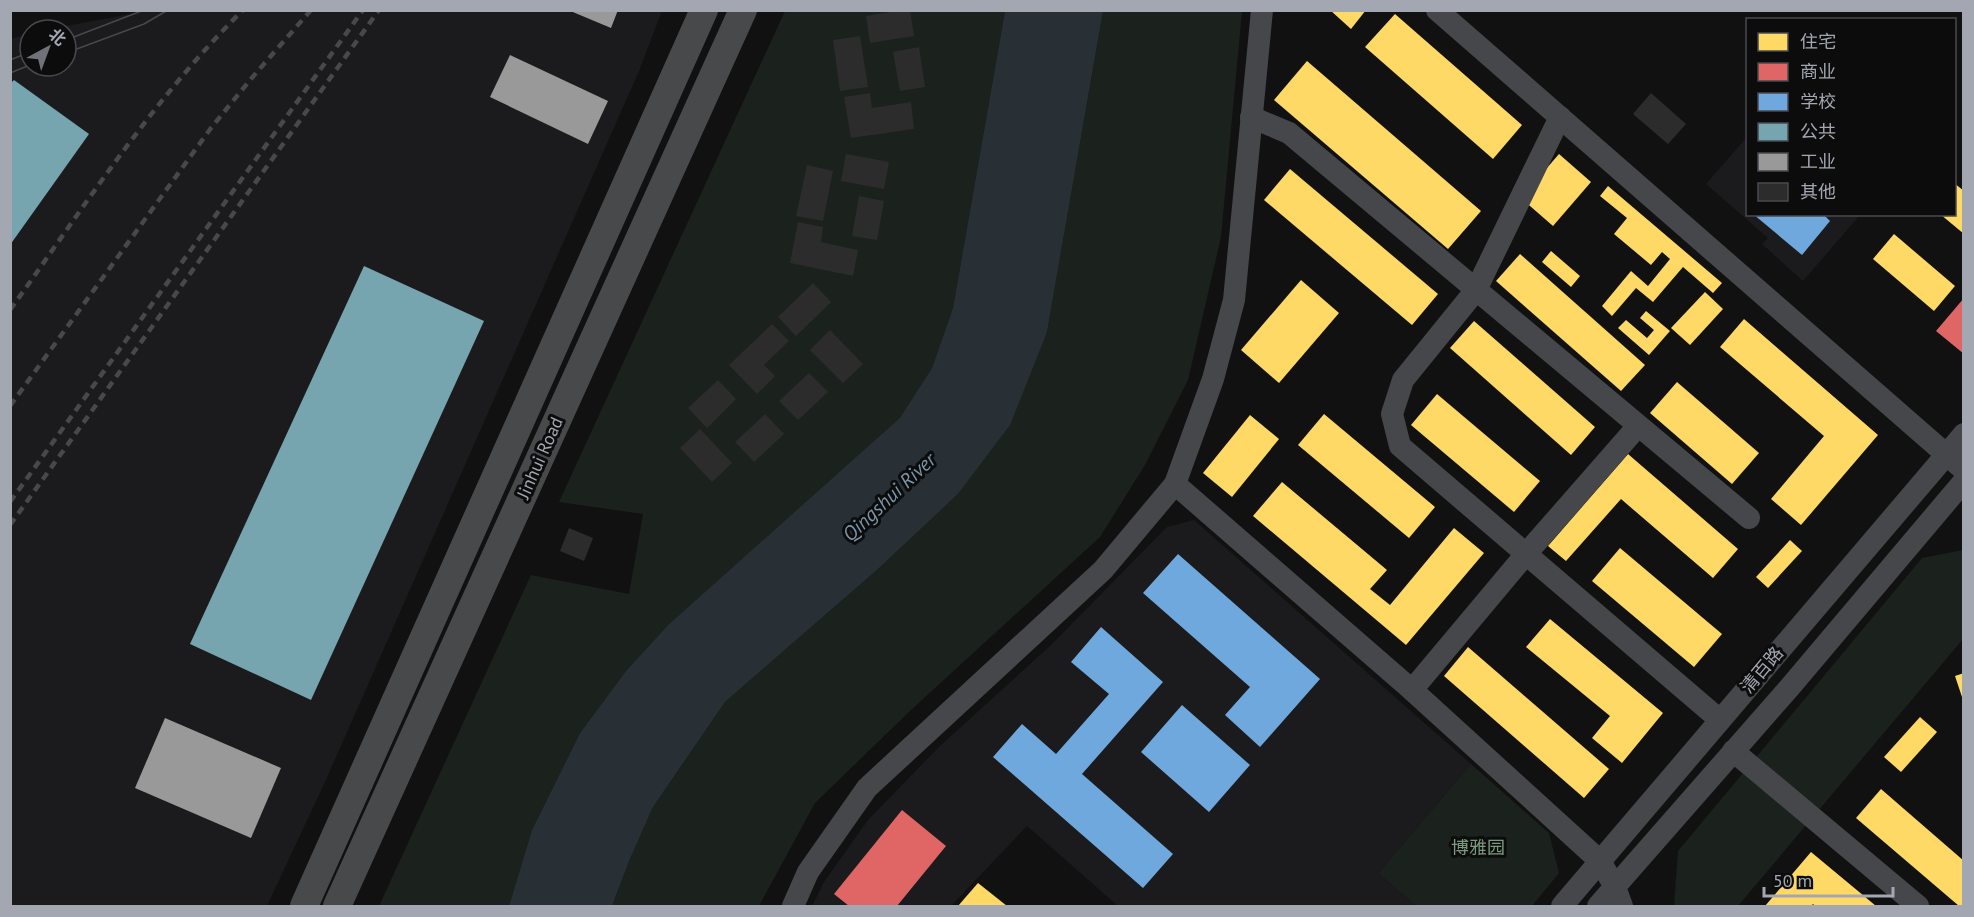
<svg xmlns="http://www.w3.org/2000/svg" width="1974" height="917" font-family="'PT Sans','Noto Sans SC',sans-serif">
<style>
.built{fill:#1b1b1d}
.green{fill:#1b211c}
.water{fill:#293035}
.homes{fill:#ffd966}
.shops{fill:#e06666}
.schools{fill:#6fa8dc}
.public{fill:#76a5af}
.industry{fill:#999}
.building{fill:#2c2c2c}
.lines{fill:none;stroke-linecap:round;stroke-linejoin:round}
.minor{stroke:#45474a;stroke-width:22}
.major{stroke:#48494b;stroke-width:28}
.tram{stroke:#47484a;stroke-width:1.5}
.rail{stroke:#47484a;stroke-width:4.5;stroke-dasharray:8 6;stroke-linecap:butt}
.labels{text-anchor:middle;stroke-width:6;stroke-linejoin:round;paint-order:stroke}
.street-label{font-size:18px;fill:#a3a7b1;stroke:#0c0c0d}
.park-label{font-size:18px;fill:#7c9a7e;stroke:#0c0c0d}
.water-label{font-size:20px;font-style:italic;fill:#7d95a9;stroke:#0c0c0d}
</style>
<rect width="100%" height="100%" fill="#111"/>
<g class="built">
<path d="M146 11H662L639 71 325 782 267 906H11V39L30 33V66H66V30H45Z"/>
<path d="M1747 137 1748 214 1860 215 1803 281 1762 244 1768 238 1706 184Z"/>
<path d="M1194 520 1471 764 1378 873 1416 906H1118L1027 826 951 906H812L824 882 868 820 940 746 1051 645 1167 527Z"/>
</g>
<g class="green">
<path d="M785 11H1005L953 308 932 368 901 418 668 625 626 671 580 733 532 830 509 906H379L531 575 629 594 643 514 559 502Z"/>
<path d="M1103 11H1242L1221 237 1188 380 1145 465 1100 537 911 710 815 803 759 906H612L630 859 653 807 725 702 878 569 957 495 1047 332Z"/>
<path d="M1963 550V639L1738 906H1674L1678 851 1922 558Z"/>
<path d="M1471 764 1549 833 1559 873 1532 906H1416L1378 873Z"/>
</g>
<path class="water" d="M1005 11H1103L1047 332 1010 425 957 495 878 569 725 702 653 807 630 859 612 906H509L532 830 580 733 626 671 668 625 900 418 932 368 953 308Z"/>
<g class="homes">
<path d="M1330 10H1366L1351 29Z"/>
<path d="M1395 14 1522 125 1493 159 1365 47Z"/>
<path d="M1307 61 1481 211 1448 249 1274 100Z"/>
<path d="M1559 154 1591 182 1553 226 1521 198Z"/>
<path d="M1290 169 1438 294 1412 325 1264 200Z"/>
<path d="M1954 183 1964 191V234L1940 214H1954Z"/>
<path d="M1608 186 1722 283 1713 293 1683 267 1653 302 1636 288 1612 316 1602 306 1631 271 1648 286 1670 259 1662 252 1651 265 1614 234 1627 218 1600 196Z"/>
<path d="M1894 234 1955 286 1934 311 1873 259Z"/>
<path d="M1551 251 1580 276 1571 287 1542 262Z"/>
<path d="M1520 254 1645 365 1621 391 1496 281Z"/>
<path d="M1301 280 1339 313 1279 383 1241 350Z"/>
<path d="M1705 292 1723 309 1690 345 1671 328Z"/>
<path d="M1646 311 1670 331 1649 355 1618 328 1626 320 1647 338 1654 330 1640 318Z"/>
<path d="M1744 319 1878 435 1801 525 1771 499 1824 436 1720 347Z"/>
<path d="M1474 321 1595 427 1571 455 1450 348Z"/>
<path d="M1677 382 1759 453 1732 484 1650 413Z"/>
<path d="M1437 394 1540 481 1514 512 1411 425Z"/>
<path d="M1324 414 1435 507 1409 538 1298 445Z"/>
<path d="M1250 415 1279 439 1232 497 1203 473Z"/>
<path d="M1628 454 1738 549 1713 578 1621 499 1566 561 1548 546Z"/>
<path d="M1282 482 1387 570 1370 589 1390 605 1454 528 1484 553 1406 645 1253 516Z"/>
<path d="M1790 540 1802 551 1768 588 1756 577Z"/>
<path d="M1620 548 1722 634 1694 667 1592 581Z"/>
<path d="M1550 619 1663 713 1622 763 1592 738 1610 716 1526 647Z"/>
<path d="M1468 647 1609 769 1584 798 1444 676Z"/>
<path d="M1964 673V700H1963L1955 676Z"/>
<path d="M1920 717 1937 732 1901 772 1884 757Z"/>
<path d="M1881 789 1964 861V906H1959L1856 818Z"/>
<path d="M1811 852 1876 906H1815L1813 904 1811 906H1765Z"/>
<path d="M978 883 1007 906H958Z"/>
</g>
<g class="shops">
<path d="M1964 298V354L1936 331Z"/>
<path d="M902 810 946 846 897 906H849L834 894Z"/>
</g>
<g class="schools">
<path d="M1753 214H1823L1830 221 1802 255Z"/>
<path d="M1178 554 1320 679 1260 747 1225 715 1250 687 1143 593Z"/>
<path d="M1101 627 1163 682 1082 774 1173 854 1143 888 993 757 1022 724 1056 754 1109 694 1071 662Z"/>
<path d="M1182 705 1250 765 1209 812 1141 752Z"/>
</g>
<g class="public">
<path d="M14 80 89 134 10 245V84Z"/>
<path d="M364 266 484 321 311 700 190 644Z"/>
</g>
<g class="industry">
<path d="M568 10H618L611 28Z"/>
<path d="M510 55 608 101 588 144 490 97Z"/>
<path d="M165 718 281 768 251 838 135 788Z"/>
</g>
<g class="building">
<path d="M901 10H910L914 36 870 43 866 16Z"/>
<path d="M860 36 868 87 840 91 833 40Z"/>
<path d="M919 47 925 87 900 91 893 52Z"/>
<path d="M870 93 872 108 911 102 914 129 851 138 844 97Z"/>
<path d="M1651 93 1686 124 1668 144 1633 114Z"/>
<path d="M846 154 889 162 884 189 841 181Z"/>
<path d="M807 165 833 171 823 221 796 216Z"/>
<path d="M859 196 884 201 877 240 852 236Z"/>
<path d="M798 222 823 227 821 242 858 250 853 276 790 263Z"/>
<path d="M813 283 831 302 796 336 778 317Z"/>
<path d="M772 324 789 341 764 365 775 376 757 394 729 365Z"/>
<path d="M830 330 863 364 843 383 810 350Z"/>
<path d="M809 373 828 392 798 420 779 401Z"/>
<path d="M718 380 736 399 707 428 688 408Z"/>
<path d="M765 414 784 434 754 462 735 442Z"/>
<path d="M700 429 732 463 712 482 680 448Z"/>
<path d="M569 528 593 538 584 561 560 551Z"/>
</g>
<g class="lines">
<g class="minor">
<path d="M1437 10 1964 470"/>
<path d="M1251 117 1289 133 1749 518"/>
<path d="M1560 117 1476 290 1403 380 1392 414 1400 446 1720 720"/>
<path d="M1175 484 1412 690 1600 861 1615 887 1622 906"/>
<path d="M1412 690 1526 554 1638 426"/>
<path d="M1733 751 1918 906"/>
<path d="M793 906 808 872 867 788 1103 570 1175 484 1213 379 1234 300 1262 10"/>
<path d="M1562 906 1964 434"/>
<path d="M1598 906 1790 687 1964 481"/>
</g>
<g class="major">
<path d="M304 906 704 10"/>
<path d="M337 906 743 10"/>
</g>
<g class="tram">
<path d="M66 40 144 10"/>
<path d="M66 53 144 24 168 10"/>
<path d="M10 60 30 52"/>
<path d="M10 73 30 65"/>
</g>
<g class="rail">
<path d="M10 310C84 207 153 99 243 10"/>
<path d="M10 406 211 128 250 80 311 10"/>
<path d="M10 502 363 10"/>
<path d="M10 525 379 10"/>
</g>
</g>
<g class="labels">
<g class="street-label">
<text transform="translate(540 458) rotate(-66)" y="6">Jinhui Road</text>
<text transform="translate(1762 670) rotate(-50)" y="6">清百路</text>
</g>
<g class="park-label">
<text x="1478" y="854">博雅园</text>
</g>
<g class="water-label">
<text transform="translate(889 497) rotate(-43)" y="7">Qingshui River</text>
</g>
</g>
<rect width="1974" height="917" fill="none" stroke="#a3a7b1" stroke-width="24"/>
<rect x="1746" y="18" width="210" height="198" fill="#0c0c0d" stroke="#484a4f" stroke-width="1.5"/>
<rect x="1758" y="33" width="30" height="18" fill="#ffd966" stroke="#484a4f" stroke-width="1.5"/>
<text x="1800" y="48" font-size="18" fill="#a3a7b1">住宅</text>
<rect x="1758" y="63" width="30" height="18" fill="#e06666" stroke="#484a4f" stroke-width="1.5"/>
<text x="1800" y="78" font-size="18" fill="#a3a7b1">商业</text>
<rect x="1758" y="93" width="30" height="18" fill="#6fa8dc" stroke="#484a4f" stroke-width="1.5"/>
<text x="1800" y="108" font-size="18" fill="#a3a7b1">学校</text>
<rect x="1758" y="123" width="30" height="18" fill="#76a5af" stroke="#484a4f" stroke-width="1.5"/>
<text x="1800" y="138" font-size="18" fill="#a3a7b1">公共</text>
<rect x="1758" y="153" width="30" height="18" fill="#999999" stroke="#484a4f" stroke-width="1.5"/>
<text x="1800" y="168" font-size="18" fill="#a3a7b1">工业</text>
<rect x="1758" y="183" width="30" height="18" fill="#2c2c2c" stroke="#484a4f" stroke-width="1.5"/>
<text x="1800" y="198" font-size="18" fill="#a3a7b1">其他</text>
<g transform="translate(48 48) rotate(41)"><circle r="28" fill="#0c0c0d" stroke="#484a4f" stroke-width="1.5"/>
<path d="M0-4.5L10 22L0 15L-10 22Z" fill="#707279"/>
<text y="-9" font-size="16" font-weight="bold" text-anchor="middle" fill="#a3a7b1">北</text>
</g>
<path d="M1764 887v9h129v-9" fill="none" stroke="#a3a7b1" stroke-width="3"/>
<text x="1773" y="887" font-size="18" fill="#a3a7b1" stroke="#0c0c0d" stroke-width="4.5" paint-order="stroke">50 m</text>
</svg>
